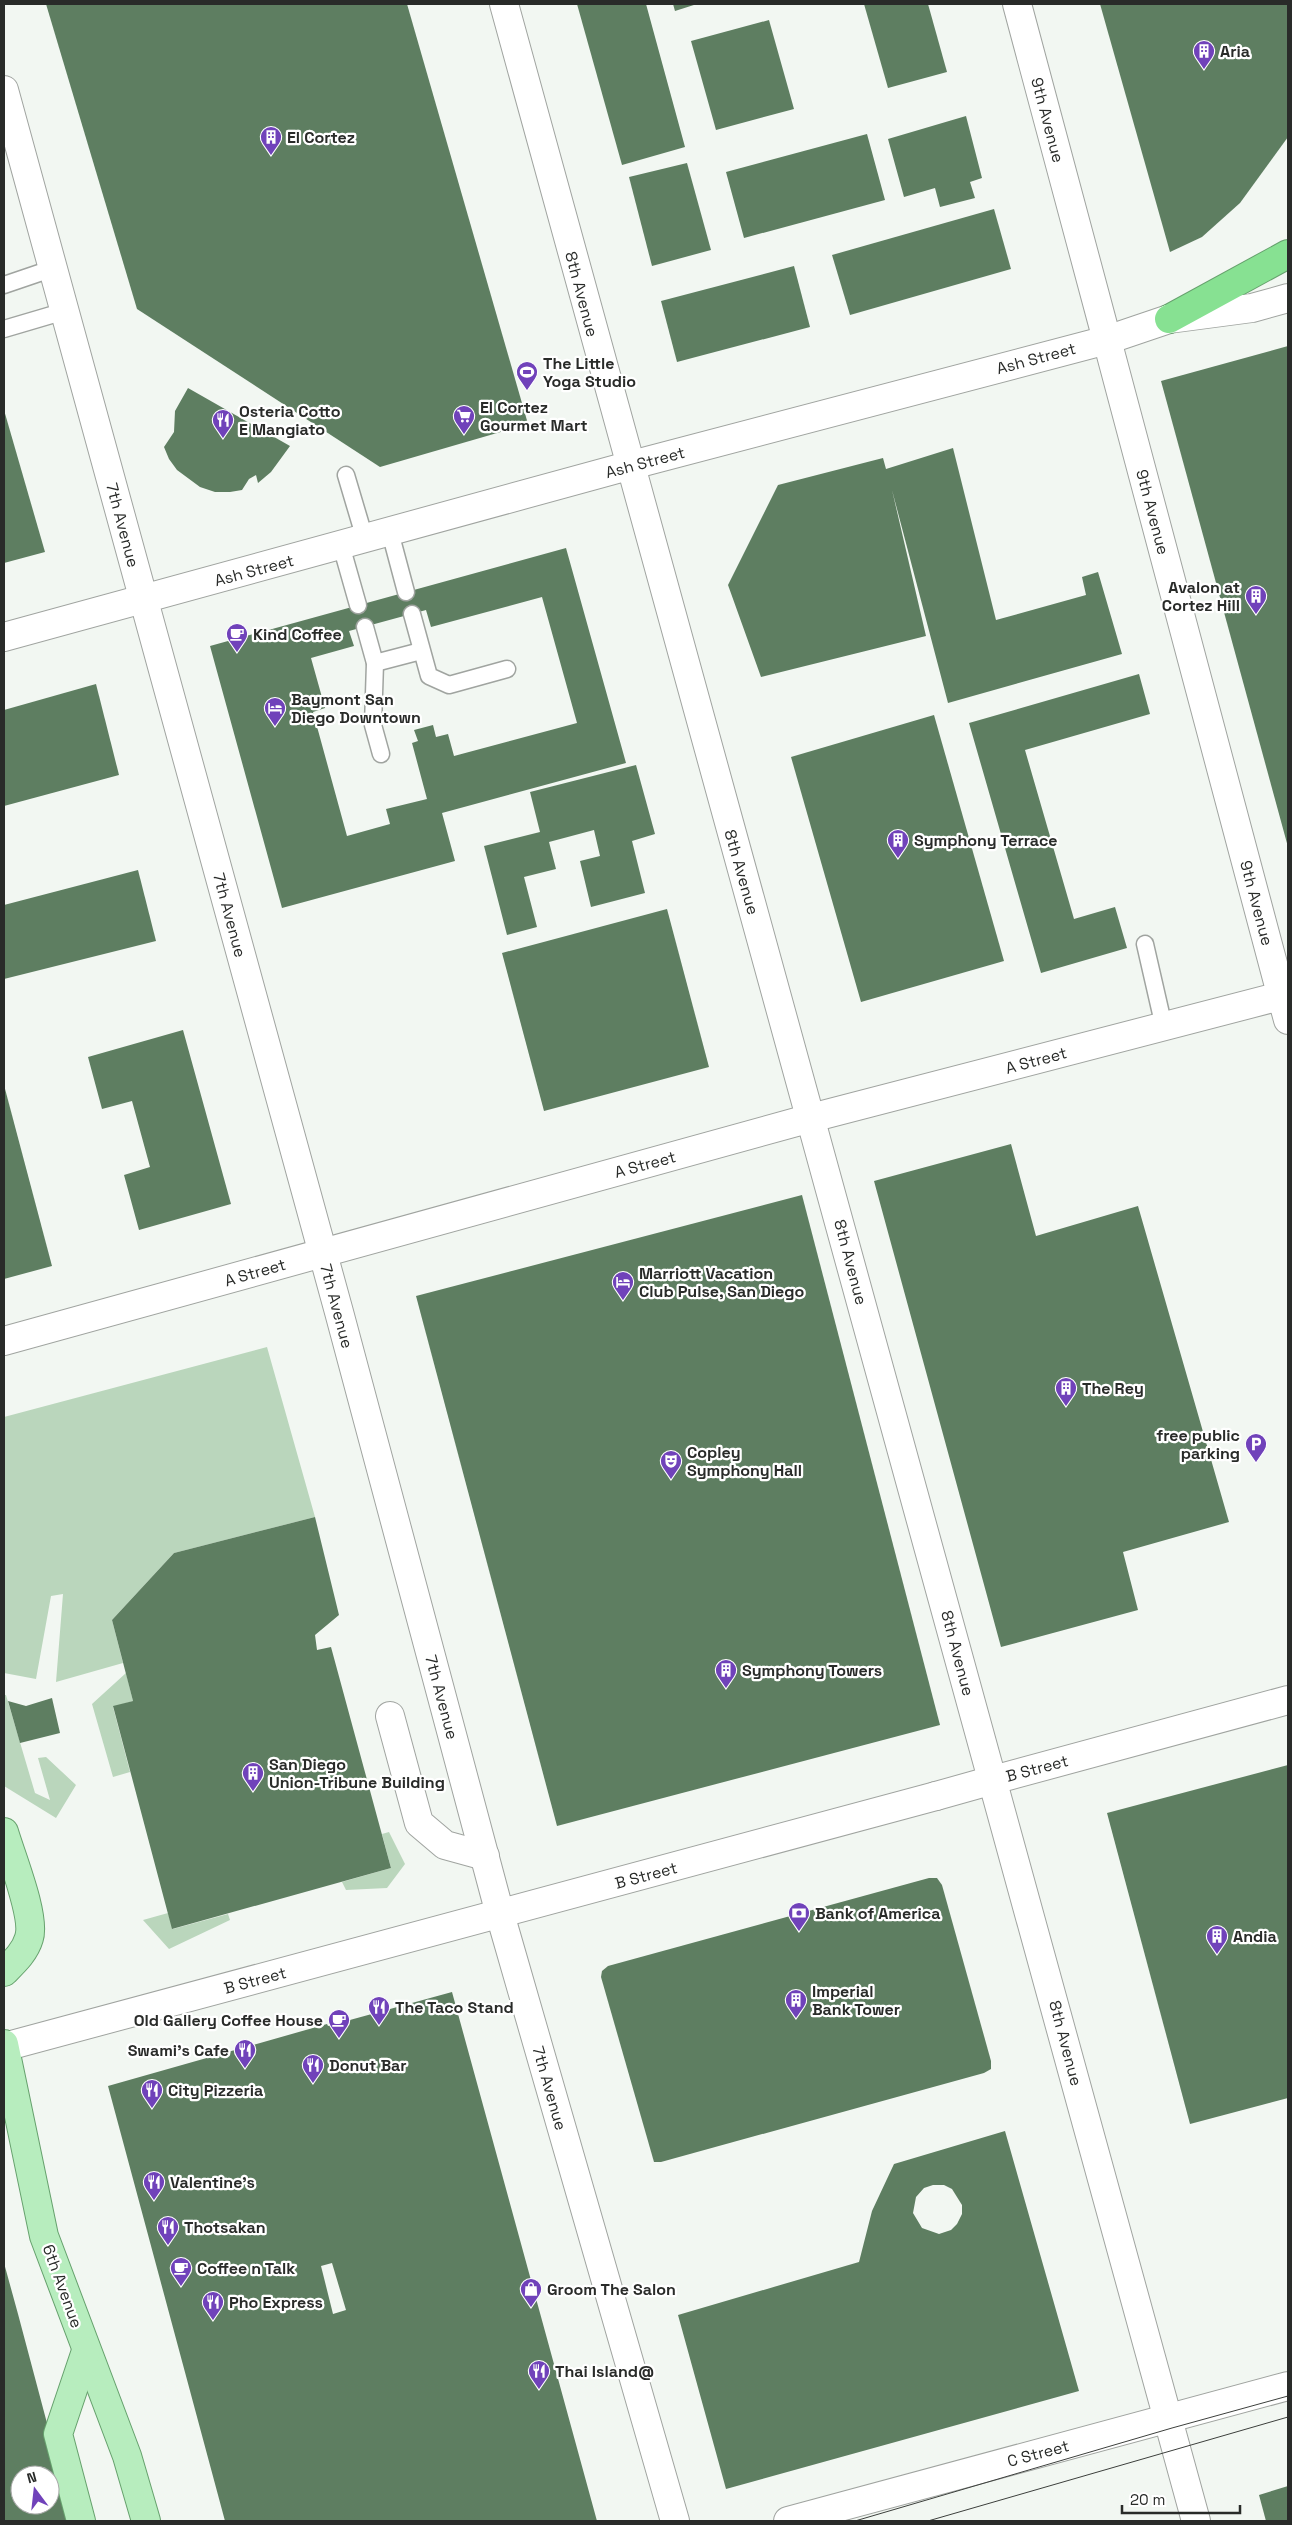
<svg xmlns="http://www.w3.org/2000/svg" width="1292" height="2525" font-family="'Space Grotesk',sans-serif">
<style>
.green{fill:#bad6bc}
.building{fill:#5e7e61;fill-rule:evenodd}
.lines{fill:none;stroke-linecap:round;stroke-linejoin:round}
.service-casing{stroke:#a0a4a0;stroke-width:19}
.minor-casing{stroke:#a0a4a0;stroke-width:30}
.tertiary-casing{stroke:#a0a4a0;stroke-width:30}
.secondary-casing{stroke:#a0a4a0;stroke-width:30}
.primary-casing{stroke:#66a16d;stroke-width:30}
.motorway-casing{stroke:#66a16d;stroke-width:30}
.service{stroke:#fff;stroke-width:16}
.minor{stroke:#fff;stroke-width:28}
.tertiary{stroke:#fff;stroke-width:28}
.secondary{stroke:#fff;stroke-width:28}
.primary{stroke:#b7edbe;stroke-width:28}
.motorway{stroke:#87e192;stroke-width:28}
.tram{stroke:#3d403d;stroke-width:1}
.labels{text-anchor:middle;stroke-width:4.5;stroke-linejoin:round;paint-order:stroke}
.poi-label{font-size:16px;font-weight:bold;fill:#292b29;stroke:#fff;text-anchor:start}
.street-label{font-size:16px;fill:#292b29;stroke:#fff}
</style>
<rect width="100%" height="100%" fill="#f2f7f2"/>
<g class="green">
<path d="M267 1347 315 1517 174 1553 112 1620 123 1663 56 1682 63 1594 51 1596 36 1679 4 1673V1417Z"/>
<path d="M126 1673 133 1701 113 1707 130 1772 113 1777 92 1704Z"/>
<path d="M4 1695H6L35 1793 50 1800 38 1758 46 1757 76 1785 56 1818 4 1786Z"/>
<path d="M389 1832 405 1864 387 1888 346 1890 342 1882 391 1868 382 1834Z"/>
<path d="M168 1913 173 1929 228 1914 230 1920 169 1949 143 1920Z"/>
</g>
<g class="building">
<path d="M46 4H407L528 424 380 467 137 309Z"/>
<path d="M577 4H646L685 147 622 165Z"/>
<path d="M673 4H697L675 11Z"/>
<path d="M864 4H928L947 72 888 88Z"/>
<path d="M1100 4H1288V137L1240 203 1202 237 1170 252Z"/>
<path d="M769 20 794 109 716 130 691 41Z"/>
<path d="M966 116 982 178 970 182 975 198 940 207 935 188 904 197 888 139Z"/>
<path d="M867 134 885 200 744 238 726 172Z"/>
<path d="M687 163 711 250 652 266 629 177Z"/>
<path d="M994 209 1011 269 850 315 832 255Z"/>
<path d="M794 266 810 327 677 362 661 301Z"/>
<path d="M1288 346V847L1161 381Z"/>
<path d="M188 388 290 446 271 472 258 483 256 475 249 479 242 490 230 492H215L200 487 177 470 169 459 164 447 174 432 175 411Z"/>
<path d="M4 410 45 552 4 563Z"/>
<path d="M953 448 996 620 1086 595 1082 577 1098 572 1122 654 948 703 892 490 926 636 761 677 728 585 778 485 883 458 886 469Z"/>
<path d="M566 548 626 763 442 813 455 861 282 908 210 646ZM542 597 577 723 454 756 448 734 436 737 433 725 414 730 418 741 412 743 427 799 386 809 390 824 347 836 313 712 325 708 311 658 354 646 349 631 426 610 431 627Z"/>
<path d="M1139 674 1150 714 1025 750 1074 919 1115 907 1127 948 1041 973 969 723Z"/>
<path d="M96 684 119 775 4 806V710Z"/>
<path d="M934 715 1004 961 861 1002 791 757Z"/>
<path d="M636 765 655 834 632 841 645 893 591 907 580 861 600 856 594 830 549 842 556 869 524 877 537 927 507 935 484 846 540 832 530 792Z"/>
<path d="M138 870 156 941 4 979V905Z"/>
<path d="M667 909 709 1067 544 1111 502 953Z"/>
<path d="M183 1030 231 1204 139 1230 124 1175 150 1167 132 1101 102 1109 88 1057Z"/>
<path d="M4 1085 52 1266 4 1279Z"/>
<path d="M1011 1144 1036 1236 1138 1206 1229 1522 1123 1552 1138 1610 1001 1647 874 1181Z"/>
<path d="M802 1195 940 1725 557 1826 416 1296Z"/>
<path d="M315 1517 339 1615 315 1635 317 1650 331 1647 391 1868 172 1929 113 1706 133 1701 112 1620 174 1553Z"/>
<path d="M52 1698 60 1733 20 1743 8 1701 26 1706Z"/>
<path d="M1288 1765V2098L1190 2124 1107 1813Z"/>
<path d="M929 1878H937L942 1885 991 2061V2069L984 2073 661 2162H654L601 1977 602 1971 608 1966Z"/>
<path d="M452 1992 597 2521H225L108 2086 327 2024 328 2026ZM332 2263 346 2310 333 2314 321 2266Z"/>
<path d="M1005 2131 1079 2391 726 2489 678 2315 859 2262 872 2211 894 2164ZM933 2185H944L952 2189 962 2205V2214L957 2224 951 2230 939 2234 922 2228 913 2213 916 2197 924 2188Z"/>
<path d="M4 2263 18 2314 73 2521H4ZM20 2475H50V2505H20Z"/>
<path d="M1288 2486V2521H1266L1259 2495Z"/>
</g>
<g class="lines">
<g class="service-casing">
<g id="service">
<path d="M4 285 51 269"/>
<path d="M4 329 65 311"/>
<path d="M346 475 365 539"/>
<path d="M390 532 406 592"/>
<path d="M341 545 358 605"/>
<path d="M412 614 429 676 449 685 507 669"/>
<path d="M365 627 375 663 373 725 381 754"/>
<path d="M375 663 421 651"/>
<path d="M1145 944 1164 1027"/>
</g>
</g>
<g class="minor-casing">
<path id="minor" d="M1017 4 1107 340"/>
</g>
<g class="tertiary-casing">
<g id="tertiary">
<path d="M504 4C729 844 971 1681 1196 2521"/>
<path d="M4 90 339 1312 500 1914 675 2521"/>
<path d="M1169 319 1252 308 1288 298"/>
<path d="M1107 340 1288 1020"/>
<path d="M390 1716 419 1823 445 1845 485 1856"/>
<path d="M936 1796 993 1780"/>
<path d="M788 2521 1288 2386"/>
</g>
</g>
<g class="secondary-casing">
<g id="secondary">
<path d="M4 637 628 466 1107 340 1169 319"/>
<path d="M4 1341 811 1118 1288 994"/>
<path d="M993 1780 1288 1700"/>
<path d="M4 2047 936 1796"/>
</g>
</g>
<g class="primary-casing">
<g id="primary">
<path d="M4 1832C11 1856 36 1917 29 1938 25 1952 14 1962 4 1972"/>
<path d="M4 2044 44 2236 127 2456 146 2521"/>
<path d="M81 2521 58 2434 86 2351"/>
</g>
</g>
<g class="motorway-casing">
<path id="motorway" d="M1169 319 1288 254"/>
</g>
<use href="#service" class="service"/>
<use href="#minor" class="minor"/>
<use href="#tertiary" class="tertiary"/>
<use href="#secondary" class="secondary"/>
<use href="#primary" class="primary"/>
<use href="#motorway" class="motorway"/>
<g class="tram">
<path d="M855 2521 1172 2428 1288 2396"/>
<path d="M928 2521 1288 2417"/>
</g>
</g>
<defs>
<g id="building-pin" transform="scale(1.125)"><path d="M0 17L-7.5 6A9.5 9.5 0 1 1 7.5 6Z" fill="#7042ba" stroke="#fff"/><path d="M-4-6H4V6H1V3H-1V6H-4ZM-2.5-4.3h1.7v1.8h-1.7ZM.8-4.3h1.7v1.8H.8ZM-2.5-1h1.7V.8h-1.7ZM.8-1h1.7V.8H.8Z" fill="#fff"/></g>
<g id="stadium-pin" transform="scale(1.125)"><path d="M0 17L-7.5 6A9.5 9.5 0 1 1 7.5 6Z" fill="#7042ba" stroke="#fff"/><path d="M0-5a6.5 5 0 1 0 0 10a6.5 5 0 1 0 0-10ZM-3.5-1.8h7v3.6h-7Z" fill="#fff"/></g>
<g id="supermarket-pin" transform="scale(1.125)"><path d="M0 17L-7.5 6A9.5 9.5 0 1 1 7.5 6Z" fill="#7042ba" stroke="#fff"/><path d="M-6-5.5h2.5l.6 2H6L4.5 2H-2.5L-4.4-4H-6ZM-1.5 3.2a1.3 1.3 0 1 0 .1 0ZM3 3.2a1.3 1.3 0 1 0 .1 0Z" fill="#fff"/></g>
<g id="restaurant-pin" transform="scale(1.125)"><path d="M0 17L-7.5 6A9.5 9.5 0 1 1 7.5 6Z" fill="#7042ba" stroke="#fff"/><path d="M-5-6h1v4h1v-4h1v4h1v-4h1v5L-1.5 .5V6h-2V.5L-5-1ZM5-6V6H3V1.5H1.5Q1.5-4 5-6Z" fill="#fff"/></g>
<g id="cafe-pin" transform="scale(1.125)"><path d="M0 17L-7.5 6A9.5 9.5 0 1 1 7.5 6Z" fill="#7042ba" stroke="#fff"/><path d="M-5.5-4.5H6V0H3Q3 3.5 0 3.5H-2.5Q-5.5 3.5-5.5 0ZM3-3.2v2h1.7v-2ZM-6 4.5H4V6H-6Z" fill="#fff"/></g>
<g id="hotel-pin" transform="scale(1.125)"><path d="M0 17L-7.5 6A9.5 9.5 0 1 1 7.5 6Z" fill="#7042ba" stroke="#fff"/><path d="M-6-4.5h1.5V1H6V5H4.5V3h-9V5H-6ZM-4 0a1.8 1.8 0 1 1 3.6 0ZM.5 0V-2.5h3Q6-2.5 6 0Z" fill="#fff"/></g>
<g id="parking-pin" transform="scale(1.125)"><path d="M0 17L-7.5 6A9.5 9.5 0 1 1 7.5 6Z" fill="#7042ba" stroke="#fff"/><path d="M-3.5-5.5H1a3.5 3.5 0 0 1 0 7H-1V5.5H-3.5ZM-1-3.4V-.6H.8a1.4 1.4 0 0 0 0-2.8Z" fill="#fff"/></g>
<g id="theatre-pin" transform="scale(1.125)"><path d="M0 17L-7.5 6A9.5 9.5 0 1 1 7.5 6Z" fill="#7042ba" stroke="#fff"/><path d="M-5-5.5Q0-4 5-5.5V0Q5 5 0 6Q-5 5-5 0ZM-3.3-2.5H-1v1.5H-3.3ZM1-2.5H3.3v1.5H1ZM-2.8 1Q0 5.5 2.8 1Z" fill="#fff"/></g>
<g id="bank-pin" transform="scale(1.125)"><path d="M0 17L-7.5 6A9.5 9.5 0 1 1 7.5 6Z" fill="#7042ba" stroke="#fff"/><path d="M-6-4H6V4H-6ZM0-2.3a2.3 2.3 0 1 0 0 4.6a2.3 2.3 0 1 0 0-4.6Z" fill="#fff"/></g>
<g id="shop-pin" transform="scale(1.125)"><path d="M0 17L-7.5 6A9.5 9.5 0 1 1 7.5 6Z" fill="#7042ba" stroke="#fff"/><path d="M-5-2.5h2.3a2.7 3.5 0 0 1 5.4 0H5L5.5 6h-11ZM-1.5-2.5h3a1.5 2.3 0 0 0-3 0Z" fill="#fff"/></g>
</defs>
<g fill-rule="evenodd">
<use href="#building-pin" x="1204" y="51"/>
<use href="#building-pin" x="271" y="137"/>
<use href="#stadium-pin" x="527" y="372"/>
<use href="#supermarket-pin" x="464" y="416"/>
<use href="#restaurant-pin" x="223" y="420"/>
<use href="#building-pin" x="1256" y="596"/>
<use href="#cafe-pin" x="237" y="634"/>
<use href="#hotel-pin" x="275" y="708"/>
<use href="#building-pin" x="898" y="840"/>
<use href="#hotel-pin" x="623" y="1282"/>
<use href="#building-pin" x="1066" y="1388"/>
<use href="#parking-pin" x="1256" y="1444"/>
<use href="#theatre-pin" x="671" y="1461"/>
<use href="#building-pin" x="726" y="1670"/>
<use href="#building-pin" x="253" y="1773"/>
<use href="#bank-pin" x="799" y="1913"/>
<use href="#building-pin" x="1217" y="1936"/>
<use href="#building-pin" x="796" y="2000"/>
<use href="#restaurant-pin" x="379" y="2007"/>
<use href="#cafe-pin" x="339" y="2020"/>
<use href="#restaurant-pin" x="245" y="2050"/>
<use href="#restaurant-pin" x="313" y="2065"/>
<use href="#restaurant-pin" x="152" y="2090"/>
<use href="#restaurant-pin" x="154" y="2182"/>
<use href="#restaurant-pin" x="168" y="2227"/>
<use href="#cafe-pin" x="181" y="2268"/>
<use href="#shop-pin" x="531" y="2289"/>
<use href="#restaurant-pin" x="213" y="2302"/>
<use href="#restaurant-pin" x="539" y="2371"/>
</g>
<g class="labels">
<g class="poi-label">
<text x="1220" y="57">Aria</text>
<text x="287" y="143">El Cortez</text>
<text x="543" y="369">The Little<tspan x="543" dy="18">Yoga Studio</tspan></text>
<text x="480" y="413">El Cortez<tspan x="480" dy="18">Gourmet Mart</tspan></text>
<text x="239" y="417">Osteria Cotto<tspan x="239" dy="18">E Mangiato</tspan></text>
<text x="1240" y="593" text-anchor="end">Avalon at<tspan x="1240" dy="18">Cortez Hill</tspan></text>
<text x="253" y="640">Kind Coffee</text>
<text x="291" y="705">Baymont San<tspan x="291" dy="18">Diego Downtown</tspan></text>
<text x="914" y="846">Symphony Terrace</text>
<text x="639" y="1279">Marriott Vacation<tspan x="639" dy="18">Club Pulse, San Diego</tspan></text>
<text x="1082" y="1394">The Rey</text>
<text x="1240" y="1441" text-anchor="end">free public<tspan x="1240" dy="18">parking</tspan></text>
<text x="687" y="1458">Copley<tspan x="687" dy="18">Symphony Hall</tspan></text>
<text x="742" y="1676">Symphony Towers</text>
<text x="269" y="1770">San Diego<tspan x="269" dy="18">Union-Tribune Building</tspan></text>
<text x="815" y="1919">Bank of America</text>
<text x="1233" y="1942">Andia</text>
<text x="812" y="1997">Imperial<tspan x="812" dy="18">Bank Tower</tspan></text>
<text x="395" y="2013">The Taco Stand</text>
<text x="323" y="2026" text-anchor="end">Old Gallery Coffee House</text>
<text x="229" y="2056" text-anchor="end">Swami's Cafe</text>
<text x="329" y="2071">Donut Bar</text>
<text x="168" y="2096">City Pizzeria</text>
<text x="170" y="2188">Valentine's</text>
<text x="184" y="2233">Thotsakan</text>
<text x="197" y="2274">Coffee n Talk</text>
<text x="547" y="2295">Groom The Salon</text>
<text x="229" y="2308">Pho Express</text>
<text x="555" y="2377">Thai Island@</text>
</g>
<g class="street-label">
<text transform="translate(1048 120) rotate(75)" y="6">9th Avenue</text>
<text transform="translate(582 294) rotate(75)" y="6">8th Avenue</text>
<text transform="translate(1036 358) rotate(-15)" y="6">Ash Street</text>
<text transform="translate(645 462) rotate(-15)" y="6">Ash Street</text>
<text transform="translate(1153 512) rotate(75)" y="6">9th Avenue</text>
<text transform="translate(123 525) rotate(75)" y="6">7th Avenue</text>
<text transform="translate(254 570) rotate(-15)" y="6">Ash Street</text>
<text transform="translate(742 872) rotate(74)" y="6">8th Avenue</text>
<text transform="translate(1257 903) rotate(75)" y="6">9th Avenue</text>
<text transform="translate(230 915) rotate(75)" y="6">7th Avenue</text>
<text transform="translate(1036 1060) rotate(-15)" y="6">A Street</text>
<text transform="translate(645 1164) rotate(-15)" y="6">A Street</text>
<text transform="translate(851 1262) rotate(75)" y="6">8th Avenue</text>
<text transform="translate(255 1272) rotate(-16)" y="6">A Street</text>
<text transform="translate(337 1306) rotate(75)" y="6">7th Avenue</text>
<text transform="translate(958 1653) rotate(75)" y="6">8th Avenue</text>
<text transform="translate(442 1697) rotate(75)" y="6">7th Avenue</text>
<text transform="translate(1037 1768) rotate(-15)" y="6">B Street</text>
<text transform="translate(646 1875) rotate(-15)" y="6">B Street</text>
<text transform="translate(255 1980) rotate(-15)" y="6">B Street</text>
<text transform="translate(1066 2043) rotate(75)" y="6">8th Avenue</text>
<text transform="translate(550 2088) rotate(74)" y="6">7th Avenue</text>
<text transform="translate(63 2286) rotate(70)" y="6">6th Avenue</text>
<text transform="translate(1038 2453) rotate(-15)" y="6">C Street</text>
</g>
</g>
<rect width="1292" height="2525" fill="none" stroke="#292b29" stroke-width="10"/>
<g transform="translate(35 2490) rotate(345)"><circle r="24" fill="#ffffff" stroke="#a9aaa9"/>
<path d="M0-4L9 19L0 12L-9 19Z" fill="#7042ba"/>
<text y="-8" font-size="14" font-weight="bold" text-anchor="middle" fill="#292b29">N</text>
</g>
<path d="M1122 2505v8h118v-8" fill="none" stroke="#292b29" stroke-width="2.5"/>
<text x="1130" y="2505" font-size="15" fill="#292b29" stroke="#ffffff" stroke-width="4" paint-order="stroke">20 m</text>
</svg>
